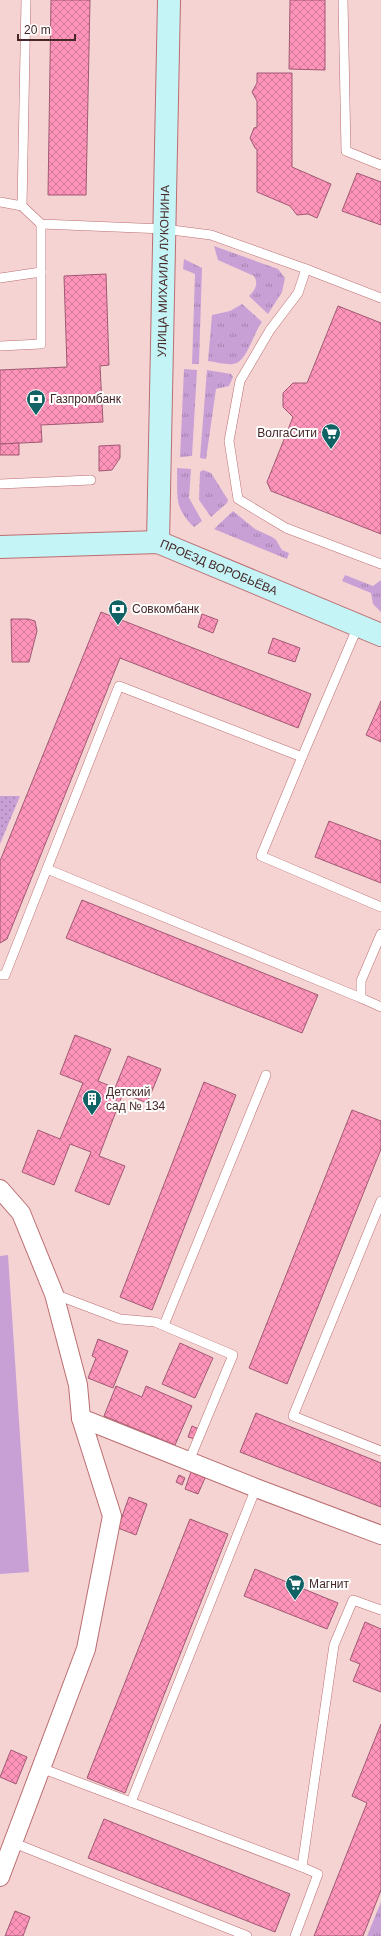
<svg xmlns="http://www.w3.org/2000/svg" width="381" height="1936" font-family="Arial,sans-serif">
<style>
.grass{fill:url(#grass-tufts)}
.park{fill:url(#park-dots)}
.pitch{fill:#c8a0d5}
.building{fill:url(#building-cross-hatch);stroke:#a05973}
.lines{fill:none;stroke-linecap:round;stroke-linejoin:round}
.service-casing{stroke:#bb6e71;stroke-width:10}
.minor-casing{stroke:#bb6e71;stroke-width:20}
.secondary-casing{stroke:#bb6e71;stroke-width:24}
.service{stroke:#fff;stroke-width:9}
.minor{stroke:#fff;stroke-width:18}
.secondary{stroke:#c4f4f6;stroke-width:22}
.labels{text-anchor:middle;stroke-width:4;stroke-linejoin:round;paint-order:stroke}
.street-label{font-size:12px;fill:#472728;stroke:#fefefe}
.poi-label{font-size:12px;fill:#472728;stroke:#fefefe;text-anchor:start}
</style>
<defs>
<pattern id="grass-tufts" width="24" height="20" patternUnits="userSpaceOnUse"><rect width="24" height="20" fill="#c8a0d5"/><path d="M3 7l-1-3M5 7V3M7 7l1-3M15 17l-1-3M17 17v-4M19 17l1-3" fill="none" stroke="#a482ad"/></pattern>
<pattern id="park-dots" width="8" height="8" patternUnits="userSpaceOnUse"><rect width="8" height="8" fill="#c8a0d5"/><path d="M2 2h.1M6 6h.1" fill="none" stroke="#a482ad" stroke-width="1.8" stroke-linecap="round"/></pattern>
<pattern id="building-cross-hatch" width="8" height="8" patternUnits="userSpaceOnUse"><rect width="8" height="8" fill="#fe94ba"/><path d="M0 0l8 8M0 8l8-8" fill="none" stroke="#cf7997"/></pattern>
</defs>
<rect width="100%" height="100%" fill="#f6d3d3"/>
<g class="grass">
<path d="M214 246 278 269 285 278 282 292 268 314 249 296C255 290 259 284 254 276L218 260Z"/>
<path d="M184 259 202 268 199 364H192L195 274 183 269Z"/>
<path d="M242 304 262 322C253 333 247 363 233 364 226 365 216 362 208 361L212 315 230 311Z"/>
<path d="M184 369 197 370 192 456 180 457Z"/>
<path d="M207 370 231 374 233 377 229 386 216 389 206 459 200 458Z"/>
<path d="M177 468 191 469 189 498 202 521 194 527C173 507 178 496 177 468Z"/>
<path d="M203 470 211 473 228 500 227 503 211 517 199 500 200 472Z"/>
<path d="M233 511 255 529 272 537 276 540 282 550 289 553 287 559 214 529Z"/>
<path d="M345 575 373 586 381 580V612L373 604 371 593 342 581Z"/>
<path d="M381 1902V1936H367Z"/>
</g>
<path class="park" d="M0 796H20L0 844Z"/>
<path class="pitch" d="M8 1255 29 1572 0 1574V1256Z"/>
<g class="building">
<path d="M51 0H90L86 195H48Z"/>
<path d="M290 0H325V70L289 69Z"/>
<path d="M257 73H292V167L331 184 317 218 308 214 297 215 290 206 257 192V149L255 148 250 138 254 128 257 127V101L252 92 257 83Z"/>
<path d="M357 173 381 182V225L342 211Z"/>
<path d="M106 274 109 365 100 366 103 422 41 425 42 442 0 444V370L67 367 64 276Z"/>
<path d="M338 306 381 323V534L271 491 267 482 293 417 283 407V393L293 383H307Z"/>
<path d="M19 443V455H0V444Z"/>
<path d="M120 445V458L112 470 99 471V446Z"/>
<path d="M101 612 311 694 298 728 120 658 7 939 0 943V861Z"/>
<path d="M202 614 218 620 213 633 198 627Z"/>
<path d="M11 619H28L35 621 37 631 29 662H12Z"/>
<path d="M273 638 300 648 295 662 268 653Z"/>
<path d="M381 701V742L366 735Z"/>
<path d="M329 821 381 841V883L315 857Z"/>
<path d="M82 900 318 995 302 1033 66 938Z"/>
<path d="M75 1035 111 1049 98 1081 115 1088 128 1056 161 1069 147 1103 123 1093 99 1156 125 1166 109 1205 75 1191 91 1152 70 1144 54 1185 22 1172 38 1130 60 1139 83 1083 60 1074Z"/>
<path d="M204 1082 236 1095 152 1310 120 1297Z"/>
<path d="M352 1110 381 1121V1149L287 1384 249 1368Z"/>
<path d="M98 1339 128 1351 113 1388 88 1378 96 1358 92 1356Z"/>
<path d="M180 1343 213 1358 195 1398 162 1384Z"/>
<path d="M116 1386 142 1397 146 1386 192 1406 175 1445 104 1416Z"/>
<path d="M256 1413 381 1463V1507L240 1452Z"/>
<path d="M192 1426 199 1429 195 1439 188 1437Z"/>
<path d="M191 1472 205 1478 198 1494 185 1489Z"/>
<path d="M179 1475 185 1478 182 1485 176 1482Z"/>
<path d="M129 1497 147 1504 136 1535 118 1528Z"/>
<path d="M190 1519 228 1534 125 1793 87 1778Z"/>
<path d="M255 1569 338 1603 327 1629 244 1596Z"/>
<path d="M365 1622 381 1629V1692L353 1681 360 1664 350 1660Z"/>
<path d="M381 1724V1890L363 1936H314L367 1803 352 1796Z"/>
<path d="M11 1750 27 1757 16 1784 0 1777Z"/>
<path d="M104 1819 290 1894 275 1932 88 1858Z"/>
<path d="M15 1911 30 1917 23 1936H5Z"/>
</g>
<g class="lines">
<g class="service-casing">
<g id="service">
<path d="M343 0 346 151 381 165"/>
<path d="M0 202 22 206 41 224 164 229 211 235 306 269 381 298"/>
<path d="M22 206 26 0"/>
<path d="M306 269 298 293 270 330 240 381 229 441 238 499 286 528 381 564"/>
<path d="M0 278 41 272"/>
<path d="M0 346 41 344V224"/>
<path d="M0 484 91 480"/>
<path d="M302 757 261 856 381 907"/>
<path d="M47 869 361 998"/>
<path d="M381 934 361 981V998L381 1007"/>
<path d="M0 975H5L119 686 302 757 358 626"/>
<path d="M381 1201 293 1416 381 1451"/>
<path d="M54 1294 120 1319 155 1322 233 1355 189 1461"/>
<path d="M164 1325 266 1075"/>
<path d="M41 1768 302 1867"/>
<path d="M131 1802 256 1488"/>
<path d="M14 1843 247 1936"/>
<path d="M295 1936 318 1874 302 1867 334 1645 353 1600 381 1610"/>
</g>
</g>
<g class="minor-casing">
<g id="minor">
<path d="M0 1189 21 1213 54 1294 78 1385 81 1418 112 1516 86 1649 0 1877"/>
<path d="M81 1418 256 1488 381 1535"/>
</g>
</g>
<g class="secondary-casing">
<g id="secondary">
<path id="s1" d="M158 542 169 0"/>
<path id="s2" d="M0 547 158 542 381 635"/>
</g>
</g>
<use href="#service" class="service"/>
<use href="#minor" class="minor"/>
<use href="#secondary" class="secondary"/>
</g>
<defs>
<g id="bank-pin" transform="scale(1)"><path d="M0 17L-7.5 6A9.5 9.5 0 1 1 7.5 6Z" fill="#106264" stroke="#fefefe"/><path d="M-6-4H6V4H-6ZM0-2.3a2.3 2.3 0 1 0 0 4.6a2.3 2.3 0 1 0 0-4.6Z" fill="#fff"/></g>
<g id="supermarket-pin" transform="scale(1)"><path d="M0 17L-7.5 6A9.5 9.5 0 1 1 7.5 6Z" fill="#106264" stroke="#fefefe"/><path d="M-6-5.5h2.5l.6 2H6L4.5 2H-2.5L-4.4-4H-6ZM-1.5 3.2a1.3 1.3 0 1 0 .1 0ZM3 3.2a1.3 1.3 0 1 0 .1 0Z" fill="#fff"/></g>
<g id="building-pin" transform="scale(1)"><path d="M0 17L-7.5 6A9.5 9.5 0 1 1 7.5 6Z" fill="#106264" stroke="#fefefe"/><path d="M-4-6H4V6H1V3H-1V6H-4ZM-2.5-4.3h1.7v1.8h-1.7ZM.8-4.3h1.7v1.8H.8ZM-2.5-1h1.7V.8h-1.7ZM.8-1h1.7V.8H.8Z" fill="#fff"/></g>
</defs>
<g fill-rule="evenodd">
<use href="#bank-pin" x="36" y="399"/>
<use href="#supermarket-pin" x="331" y="433"/>
<use href="#bank-pin" x="118" y="609"/>
<use href="#building-pin" x="92" y="1099"/>
<use href="#supermarket-pin" x="295" y="1584"/>
</g>
<g class="labels">
<g class="street-label">
<text dy="4" stroke="none"><textPath href="#s1" startOffset="271">УЛИЦА МИХАИЛА ЛУКОНИНА</textPath></text>
<text dy="4" stroke="none"><textPath href="#s2" startOffset="224">ПРОЕЗД ВОРОБЬЁВА</textPath></text>
</g>
<g class="poi-label">
<text x="50" y="403">Газпромбанк</text>
<text x="317" y="437" text-anchor="end">ВолгаСити</text>
<text x="132" y="613">Совкомбанк</text>
<text x="106" y="1096">Детский<tspan x="106" dy="14">сад № 134</tspan></text>
<text x="309" y="1588">Магнит</text>
</g>
</g>
<path d="M18 34v6h57v-6" fill="none" stroke="#472728" stroke-width="2"/>
<text x="24" y="34" font-size="12" fill="#472728" stroke="#fefefe" stroke-width="3" paint-order="stroke">20 m</text>
</svg>
